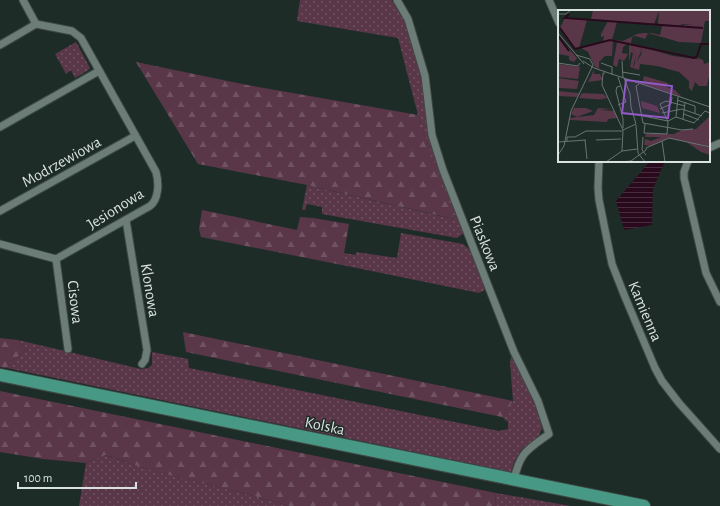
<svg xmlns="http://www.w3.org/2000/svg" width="720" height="506" font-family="'Alegreya Sans',sans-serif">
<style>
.grass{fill:url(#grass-dots)}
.forest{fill:url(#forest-firs)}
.water{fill:url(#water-rules)}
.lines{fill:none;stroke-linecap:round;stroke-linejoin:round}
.street-casing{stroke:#3e4a46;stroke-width:9}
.primary-casing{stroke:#3e4a46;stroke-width:14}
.street{stroke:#6c7c77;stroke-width:7}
.primary{stroke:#479884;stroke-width:12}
.labels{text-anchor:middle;stroke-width:3;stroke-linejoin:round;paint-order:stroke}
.street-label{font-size:16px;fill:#d9e2df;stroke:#1e2c27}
.inset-river{fill:none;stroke:#290a1c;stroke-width:2}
.inset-road{fill:none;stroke:#697571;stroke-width:1}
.view{fill:#925ac7;fill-opacity:0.15;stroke:#925ac7;stroke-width:2}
.inset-edge{fill:none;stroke:#d9e2df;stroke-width:2}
</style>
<defs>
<pattern id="grass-dots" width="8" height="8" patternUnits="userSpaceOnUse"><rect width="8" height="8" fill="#593648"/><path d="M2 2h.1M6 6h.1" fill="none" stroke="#705362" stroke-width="1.8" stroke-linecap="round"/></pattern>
<pattern id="forest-firs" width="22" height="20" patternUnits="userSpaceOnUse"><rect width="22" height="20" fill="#593648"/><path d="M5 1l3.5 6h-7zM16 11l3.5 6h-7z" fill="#705362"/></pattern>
<pattern id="water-rules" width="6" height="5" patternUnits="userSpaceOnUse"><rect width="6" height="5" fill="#290a1c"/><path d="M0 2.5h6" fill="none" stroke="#472d3d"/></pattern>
</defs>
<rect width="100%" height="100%" fill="#1e2c27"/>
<g class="grass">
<path d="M300 0H391L396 4 411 31 426 101 429 135 464 233 457 238 322 214V207L307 204 305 210H302L307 185 453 219 418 115 398 38 297 21Z"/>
<path d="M76 42 90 68 87 71 75 78 71 70 66 74 55 54Z"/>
<path d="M401 233 463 244 471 251 487 289 479 293 342 265 344 253 356 255V252L397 258Z"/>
<path d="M18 340 141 369 148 368 152 365V352L188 359 189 368 499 431 508 429V422L502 417 513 401 510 362 512 354 536 407 542 428 539 436 521 450 515 460 511 472 7 368 10 362 27 350Z"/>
<path d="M104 455 154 471 250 495 290 506H79L86 463Z"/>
<path d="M496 493 571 506H495Z"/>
</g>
<g class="forest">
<path d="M136 62 247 85 418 115 454 219 307 185 198 164Z"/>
<path d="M202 210 297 230 300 217 313 218 349 224 342 265 201 237 199 229Z"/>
<path d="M183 332 513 401 502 417 186 352Z"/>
<path d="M0 338 18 340 27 350 10 362 7 368 0 367Z"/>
<path d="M0 391 496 493 495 506H290L250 495 153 471 105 455 86 463 43 459 0 452Z"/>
</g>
<path class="water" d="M650 161H665L653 189 652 225 624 230 616 201Z"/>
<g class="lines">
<g class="street-casing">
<g id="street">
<path d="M23 0 36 24"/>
<path d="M397 0 408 19 425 76 432 135 443 170 514 352 538 401 549 434C527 450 520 452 514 480"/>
<path d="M549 0 559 23"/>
<path d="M0 45 36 24"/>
<path d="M0 127 99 71"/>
<path d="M709 148 720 143"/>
<path d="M599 161 598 188 599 200 612 264 625 297 655 368 662 381 679 403 720 449"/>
<path d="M688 161 684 172V178L706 273 720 302"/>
<path d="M0 211 135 136"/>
<path d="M126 220 147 350 145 360 142 364"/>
<path d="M0 244 56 259 150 206C159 199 159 183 156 172L81 38 72 31 36 24"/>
<path d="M56 259 68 349"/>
</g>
</g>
<g class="primary-casing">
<path id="primary" d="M0 375 644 506"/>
</g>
<use href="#street" class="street"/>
<use href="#primary" class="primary"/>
</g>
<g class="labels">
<g class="street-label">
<text transform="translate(61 161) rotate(-29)" y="6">Modrzewiowa</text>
<text transform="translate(115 208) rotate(-32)" y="6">Jesionowa</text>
<text transform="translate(486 243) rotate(68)" y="6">Piaskowa</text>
<text transform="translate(151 290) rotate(81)" y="6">Klonowa</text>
<text transform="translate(76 302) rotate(83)" y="6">Cisowa</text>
<text transform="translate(646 311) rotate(67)" y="6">Kamienna</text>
<text transform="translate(325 425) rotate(12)" y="6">Kolska</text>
</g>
</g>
<g transform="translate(558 10)">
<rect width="152" height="152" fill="#1e2c27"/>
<path d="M35 0H152V11H147L143 33 121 32 90 23 87 29 78 26 74 27 73 33 66 31 77 35 74 38 78 44 75 57 83 45 84 39 78 35 115 46 139 49 142 53 143 60 152 61 149 76H141L137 72 134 81 131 78V71L121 62 99 56 82 54 81 60 72 57 75 43 73 42 71 52V33L65 37 64 43 70 44 66 51 61 49 59 57 55 55 59 32H55L54 46H47L41 52V59L37 57 30 42 23 38 45 32 46 26 43 27V24L50 11 59 12 54 30 65 31 79 24 86 23H94L102 25 104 16 123 17 125 15H135L124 14 122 16 100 14 101 1 96 14 33 9ZM7 8 29 10 21 38H17L2 18ZM0 27 19 48 16 52 11 50V46L0 44ZM86 66 110 73 108 78 85 70ZM0 81 21 83 19 87 0 86ZM24 83 45 84 50 88 42 89 50 90 21 88ZM16 98H28L35 101 19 107 13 104ZM40 98 55 99 41 100 56 101 60 108 50 109 49 112 12 110V108L36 105Z" fill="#593648"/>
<path d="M76 34 84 39 76 58 78 44 74 38ZM140 48 145 50 146 54 152 52V61H140L142 53 138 52ZM36 60V64H42L45 70 30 72ZM0 68 21 71 19 79 0 78ZM86 70 117 80 124 87 82 73ZM83 91 99 96 102 103 84 98ZM152 106V137L110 128 93 136 86 135 87 129 93 131 103 127H87L88 124H116L124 120 138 119ZM127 131 152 138V145L143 142Z" fill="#593648"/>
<path d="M7 8 142 17 147 19 86 14Z" fill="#593648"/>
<path d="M0 54 22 57 20 69 0 67Z" fill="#593648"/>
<path class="inset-river" d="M11 4 7 8 145 18M2 18 17 39M0 26 11 41M17 39 52 30 136 48 139 46 143 34H152"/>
<path class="inset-road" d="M0 4H8L13 0M0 23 26 54M25 51 36 58 152 97M64 51 65 68M0 53 20 56 22 53M43 53 54 57V65M64 62 82 65M47 63H45L44 75 65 120M66 68 72 84 73 97 78 114M81 74 78 76 85 113M63 76 59 77 58 81 65 109V118M119 90 137 96V103M60 95 68 92 60 67M102 99 113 94 114 87M104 103 124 99 144 106M126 104 141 110M85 106 110 111M118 107 136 113 147 101 152 103M125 109 127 92M110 111 118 107 120 87M85 113 124 120 135 119M87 114 86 123 109 124 110 112 102 94 108 91 127 96M78 115 80 143 87 152M65 120 78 114M85 127 84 140 88 145M27 130 29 149M38 130 63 129M9 131V127H17L28 121H64M104 131 107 152M0 132 28 130M64 141 65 120M0 145 6 136 13 101 35 55 32 49 18 45M48 152 64 141 79 139M63 152 73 151 88 140V138L111 128 152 137"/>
<path class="view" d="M68 70 114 76 110 108 64 103Z"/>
<rect width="152" height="152" class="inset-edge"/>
</g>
<path d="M18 482v6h118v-6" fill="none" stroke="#d9e2df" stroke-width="2"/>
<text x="24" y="482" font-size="12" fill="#d9e2df" stroke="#1e2c27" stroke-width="3" paint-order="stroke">100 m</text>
</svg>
